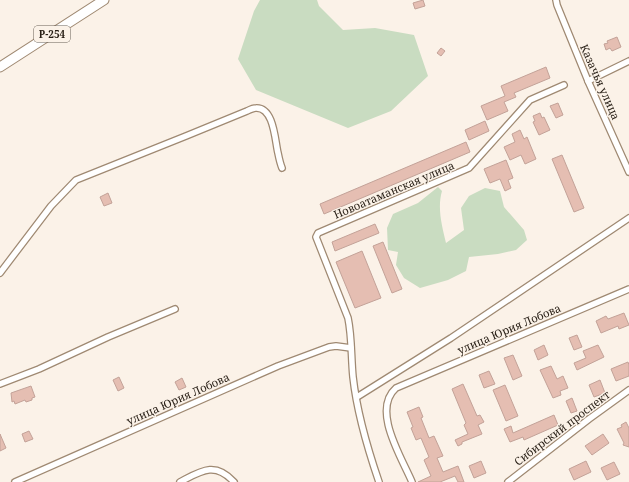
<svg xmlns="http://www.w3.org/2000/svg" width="629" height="482" font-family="'Noto Serif',serif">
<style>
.green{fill:#c9dcc1}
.building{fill:#e5beb2;stroke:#c3a298}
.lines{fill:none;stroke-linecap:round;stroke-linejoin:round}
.minor-casing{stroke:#9f8972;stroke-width:8}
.trunk-casing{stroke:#9f8972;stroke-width:11}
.minor{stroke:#fff;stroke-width:5.5}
.trunk{stroke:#fff;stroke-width:9}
.labels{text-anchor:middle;stroke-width:3;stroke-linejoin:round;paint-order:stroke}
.shield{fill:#fbf2e8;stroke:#675e54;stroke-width:1}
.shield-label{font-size:10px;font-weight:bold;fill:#271e15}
.street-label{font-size:11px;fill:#271e15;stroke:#fbf2e8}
</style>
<rect width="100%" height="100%" fill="#fbf2e8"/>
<g class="green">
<path d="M260 0H317L319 6 343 30 375 28 414 35 428 76 391 111 348 128 256 90 238 59 254 11Z"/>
<path d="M438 187 442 191C437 208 442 226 446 243L464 230 461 208 469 196 485 188 500 191 504 207 524 230 527 240 516 250 498 254 469 257 466 271 448 280 420 288 404 278 396 265 398 252 388 250 387 228 393 214 418 203Z"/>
</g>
<g class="building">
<path d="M423 0 425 6 415 9 413 3Z"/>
<path d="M617 37 621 47 612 51 610 48 606 50 604 44 608 43 607 41Z"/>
<path d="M441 48 445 51 441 56 437 53Z"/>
<path d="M546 67 550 78 514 93 516 97 504 102 508 111 487 120 481 106 505 96 501 86Z"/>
<path d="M558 103 563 115 556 118 550 106Z"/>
<path d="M540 113 542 118 544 117 550 130 539 135 533 122 535 121 533 116Z"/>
<path d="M485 121 489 131 469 140 465 130Z"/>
<path d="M520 130 524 139 527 137 536 159 525 164 521 155 510 160 504 147 515 142 512 134Z"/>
<path d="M466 142 470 152 324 214 320 204Z"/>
<path d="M562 155 584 208 574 212 552 159Z"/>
<path d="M506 160 513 178 508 180 511 188 505 191 500 179 490 183 484 169Z"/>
<path d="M108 193 112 203 104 206 100 197Z"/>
<path d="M375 224 379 233 335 251 332 242Z"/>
<path d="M383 242 402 289 392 293 373 246Z"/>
<path d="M362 251 381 298 355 308 336 262Z"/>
<path d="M624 313 629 325 619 329 618 326 601 333 596 321 606 316 608 319Z"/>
<path d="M577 335 582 347 574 350 569 338Z"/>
<path d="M544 345 548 355 538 360 534 350Z"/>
<path d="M598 345 604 357 577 370 574 363 586 358 583 351Z"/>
<path d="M513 355 522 376 513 380 504 358Z"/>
<path d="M628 362 629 365V376L616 381 611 369Z"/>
<path d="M551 366 557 379 563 376 568 388 560 391 561 395 553 398 540 370Z"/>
<path d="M489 371 495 384 484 388 479 375Z"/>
<path d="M119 377 124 388 118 391 113 380Z"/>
<path d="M182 378 186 387 179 390 175 382Z"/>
<path d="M600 380 605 393 594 397 589 385Z"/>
<path d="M463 384 477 416 480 415 484 422 478 425 482 434 462 442V444L458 446 455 440 468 434 464 425 466 423 452 389Z"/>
<path d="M505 385 518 416 506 421 493 390Z"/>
<path d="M31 386 35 397 32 398V400L26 402 25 400 15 404 14 401 12 402 11 393Z"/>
<path d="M572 398 577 411 571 413 566 401Z"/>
<path d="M419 407 423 417 421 418 429 438 434 436 443 456 437 458 443 472 458 466 464 482H458L455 476 440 482H418L431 476 424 460 429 457 421 438 416 440 411 428 413 427 407 412Z"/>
<path d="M554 415 558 425 524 440 523 437 510 442 504 429 511 426 513 433Z"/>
<path d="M626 422 629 428V447L623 445 624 443 617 429 622 427 621 425Z"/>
<path d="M29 431 33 439 25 442 22 434Z"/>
<path d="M0 434 6 448 0 451Z"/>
<path d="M603 434 609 443 592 455 585 446Z"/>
<path d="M481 461 486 473 474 478 469 466Z"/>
<path d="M586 461 591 472 574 480 569 469Z"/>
<path d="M614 462 620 474 607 480 601 468Z"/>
</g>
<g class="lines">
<g class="minor-casing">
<g id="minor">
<path d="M556 0 557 5 588 81 629 172"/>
<path d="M588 81 629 61"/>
<path d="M0 273 51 206 76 180 186 136 247 111C249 110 253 108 256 108 274 107 275 141 278 153 279 158 280 163 282 168"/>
<path d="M0 384 39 369 108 337 175 309"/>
<path d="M357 397 451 338 629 218"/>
<path d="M15 482 278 366 329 347 336 346 351 348"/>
<path d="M180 482C201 471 215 461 234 482"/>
<path d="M379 482C367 447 357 413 353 377 351 357 352 337 348 318L316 237 318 233 469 168 530 100 564 85"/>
<path d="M412 482C402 458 371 410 396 388L629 289"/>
<path d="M508 482 589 419 629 390"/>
</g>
</g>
<g class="trunk-casing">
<path id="trunk" d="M0 67 104 0"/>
</g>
<use href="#minor" class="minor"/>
<use href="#trunk" class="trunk"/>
</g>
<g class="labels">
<rect class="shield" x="34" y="26" width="36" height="16" rx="3"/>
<g class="shield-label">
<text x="52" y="38">Р-254</text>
</g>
<g class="street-label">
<text transform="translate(600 82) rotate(66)" y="4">Казачья улица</text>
<text transform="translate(394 190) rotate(-23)" y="4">Новоатаманская улица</text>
<text transform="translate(509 329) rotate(-23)" y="4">улица Юрия Лобова</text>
<text transform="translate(178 399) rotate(-24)" y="4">улица Юрия Лобова</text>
<text transform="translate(562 428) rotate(-37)" y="4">Сибирский проспект</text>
</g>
</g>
</svg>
